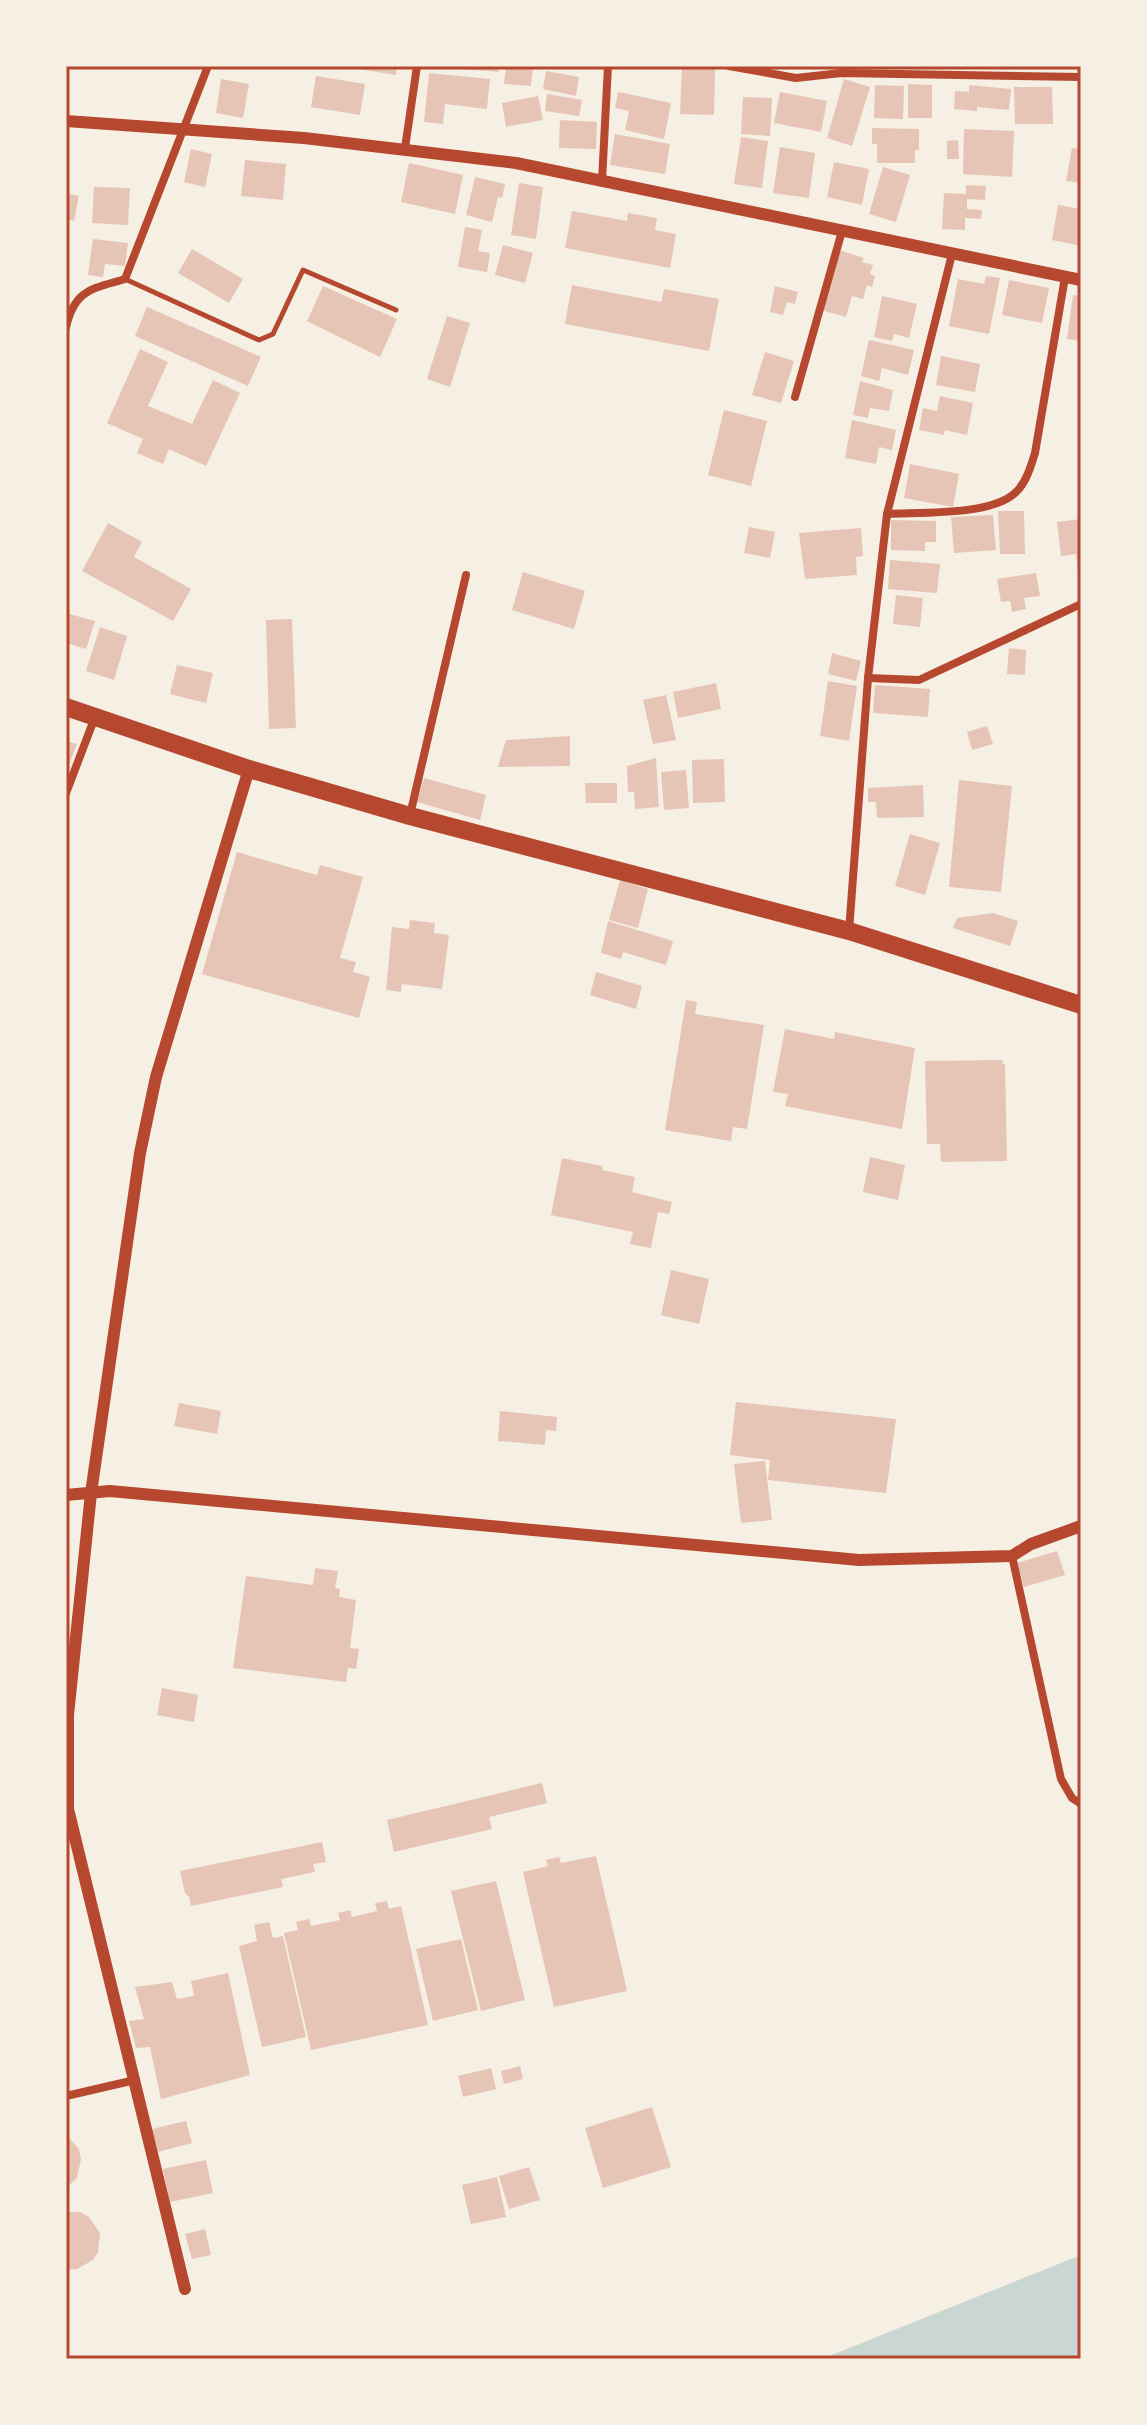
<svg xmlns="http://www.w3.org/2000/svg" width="1147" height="2425" font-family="Georgia,serif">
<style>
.water{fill:#c9d6d2}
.building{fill:#e6c5b7}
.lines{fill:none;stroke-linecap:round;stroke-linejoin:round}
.service{stroke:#b5482f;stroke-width:5}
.minor{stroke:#b5482f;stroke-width:8}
.tertiary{stroke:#b5482f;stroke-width:12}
.trunk{stroke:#b5482f;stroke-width:18}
.neatline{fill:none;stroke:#b5482f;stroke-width:3}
</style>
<rect width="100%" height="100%" fill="#f6efe4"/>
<path class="water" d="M1081 2255V2359H822Z"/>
<g class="building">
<path d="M358 66H397L396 75 358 69Z"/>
<path d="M446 66H499V72L446 68Z"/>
<path d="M506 66H533L531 86 504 84Z"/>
<path d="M682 68 715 69 714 115 680 114Z"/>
<path d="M546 71 579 77 576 96 543 89Z"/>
<path d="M429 73 490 79 487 109 445 104 443 124 424 122Z"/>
<path d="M316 76 365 84 360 115 311 107Z"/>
<path d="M221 79 249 84 243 118 216 113Z"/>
<path d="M844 79 870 87 852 146 827 138Z"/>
<path d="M908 84 932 85V118H908Z"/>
<path d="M875 85 904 86 903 119 874 118Z"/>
<path d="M969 85 1011 89 1009 110 977 107V111L954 109 955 91 969 92Z"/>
<path d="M1014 87H1052L1053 124H1015Z"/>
<path d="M618 92 671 103 664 139 625 130 629 111 615 108Z"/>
<path d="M780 92 827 101 821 132 774 123Z"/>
<path d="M547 94 582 100 579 116 545 111Z"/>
<path d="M538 96 543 120 506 127 502 103Z"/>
<path d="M743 97 772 98 770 136 741 134Z"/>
<path d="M560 120 597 122 596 149 559 148Z"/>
<path d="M872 128 919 129V150H915V163H877V144H872Z"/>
<path d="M964 129 1014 131 1012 177 963 174Z"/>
<path d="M615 134 670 144 665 174 610 165Z"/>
<path d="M741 137 768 141 762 188 734 184Z"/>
<path d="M958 140 959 159H947V141Z"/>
<path d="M780 147 815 153 809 198 773 193Z"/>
<path d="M1072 148 1081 149V183L1066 181Z"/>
<path d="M191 149 212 154 205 187 184 182Z"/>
<path d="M245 160 286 164 283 200 241 196Z"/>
<path d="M834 162 869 169 862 205 827 197Z"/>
<path d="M409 163 463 175 455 214 401 202Z"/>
<path d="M883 167 910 175 896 222 869 214Z"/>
<path d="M475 177 505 184 502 198 498 197 492 222 466 215Z"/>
<path d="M519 183 543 187 536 239 511 235Z"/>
<path d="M966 185 986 186 985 200 967 199V209L982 210 981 219 965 218V230L942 229 944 193 966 194Z"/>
<path d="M94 187 130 188 128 225 92 223Z"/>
<path d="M66 193 79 196 74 221 66 219Z"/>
<path d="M1058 205 1081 209V246L1052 240Z"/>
<path d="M572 211 627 221 628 213 657 218 655 230 676 234 670 268 565 248Z"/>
<path d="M465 227 482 230 478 251 490 253 487 272 458 267Z"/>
<path d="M93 239 128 243 125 266 105 264 103 277 88 275Z"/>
<path d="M503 245 533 253 525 283 495 275Z"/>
<path d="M192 249 243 279 229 303 178 273Z"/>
<path d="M839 250 864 258 862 262 873 265 870 274 875 276 872 287 867 285 863 299 852 296 846 317 821 310Z"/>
<path d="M986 276 1000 278 989 334 949 326 958 279 984 284Z"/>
<path d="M1009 280 1049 288 1042 323 1002 315Z"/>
<path d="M572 285 661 302 664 289 719 299 709 351 565 324Z"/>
<path d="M323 286 397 319 380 357 307 321Z"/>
<path d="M775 286 798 292 795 304 787 302 783 315 770 312Z"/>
<path d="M1073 295 1081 296V341L1067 339Z"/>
<path d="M882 296 917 304 909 338 894 334 892 341 874 337Z"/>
<path d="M147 307 261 357 248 386 135 336Z"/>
<path d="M447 316 470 323 450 387 427 379Z"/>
<path d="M869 340 914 350 908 375 882 368 879 381 861 376Z"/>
<path d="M140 349 168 362 148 406 192 424 213 380 240 393 206 466 169 449 163 464 137 453 143 439 107 423Z"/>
<path d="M765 352 794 361 781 403 752 395Z"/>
<path d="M941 356 980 364 975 392 936 385Z"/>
<path d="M860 381 893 390 889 411 870 408 868 418 853 415Z"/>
<path d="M940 396 973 403 967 435 945 430 944 435 919 430 923 408 937 411Z"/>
<path d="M724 410 767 421 751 486 708 475Z"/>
<path d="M852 420 896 430 892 450 879 447 876 464 845 458Z"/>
<path d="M910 464 959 474 953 507 904 498Z"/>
<path d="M998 511H1024L1025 554H1000Z"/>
<path d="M993 515 996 550 954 553 951 517Z"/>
<path d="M1081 519V572L1078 573 1076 554 1061 556 1057 522Z"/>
<path d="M891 520 936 521V542H925V551L891 550Z"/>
<path d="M108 523 142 542 134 557 191 589 173 621 82 571Z"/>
<path d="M749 527 775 532 770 558 744 553Z"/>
<path d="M861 528 863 556 856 557 857 575 805 579 799 533Z"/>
<path d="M890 560 940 564 937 593 888 589Z"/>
<path d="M523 572 585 591 574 629 512 610Z"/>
<path d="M1036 573 1040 596 1024 598 1026 609 1012 612 1010 601 1001 602 997 579Z"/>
<path d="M896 595 923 598 920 627 893 624Z"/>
<path d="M66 613 95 621 86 649 66 643Z"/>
<path d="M292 619 296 728 269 729 266 620Z"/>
<path d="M100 627 127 636 114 680 86 671Z"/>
<path d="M1009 648 1026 650 1025 675 1007 674Z"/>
<path d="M832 653 861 661 856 681 828 674Z"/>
<path d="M177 665 213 673 206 703 170 694Z"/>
<path d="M828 681 857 686 849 741 820 736Z"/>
<path d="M716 683 721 709 678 718 673 692Z"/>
<path d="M875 685 930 689 928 717 873 713Z"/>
<path d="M666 695 676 740 653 744 643 700Z"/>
<path d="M987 726 993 744 972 750 967 732Z"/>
<path d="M570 736V766L498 767 506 740Z"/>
<path d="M66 741 77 744 66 772Z"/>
<path d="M656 758 659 807 635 809 634 792H628L627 766Z"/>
<path d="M724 759 725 802 693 803 692 760Z"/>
<path d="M686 770 689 808 664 810 661 772Z"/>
<path d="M424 778 486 795 480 820 417 802Z"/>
<path d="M959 780 1012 786 1001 892 949 887Z"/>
<path d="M585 783H617V803H586Z"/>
<path d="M923 785 924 817 877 818 876 802H868V788Z"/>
<path d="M910 834 940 843 925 895 895 886Z"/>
<path d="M237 852 317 875 320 865 363 877 340 958 356 962 353 972 370 977 359 1018 202 974Z"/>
<path d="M620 880 648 889 638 928 609 920Z"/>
<path d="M993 913 1018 921 1010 946 953 928 957 918Z"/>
<path d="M410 920 435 923 434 933 449 935 442 989 402 984 401 992 386 990 392 927 409 929Z"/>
<path d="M608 921 673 941 666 965 623 952 621 959 601 953Z"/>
<path d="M596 972 642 986 636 1009 590 995Z"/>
<path d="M686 1000 697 1002 695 1014 764 1025 747 1129 733 1127 731 1141 665 1130Z"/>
<path d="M785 1029 834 1039 835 1032 915 1048 902 1129 785 1106 788 1094 773 1092Z"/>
<path d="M1002 1060 1003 1064H1005L1007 1161 941 1162 940 1144H927L925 1061Z"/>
<path d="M870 1157 905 1165 898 1200 863 1192Z"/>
<path d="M562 1158 602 1166V1170L635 1177 632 1192 672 1202 669 1214 658 1212 651 1248 630 1244 633 1232 551 1215Z"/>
<path d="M671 1270 709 1279 699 1324 661 1315Z"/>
<path d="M736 1402 896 1419 886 1493 768 1480 770 1460 730 1455Z"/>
<path d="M179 1403 221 1411 217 1434 174 1426Z"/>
<path d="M500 1411 557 1417 556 1431 546 1430 545 1445 498 1441Z"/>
<path d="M765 1461 772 1520 741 1523 734 1464Z"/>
<path d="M1057 1551 1065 1575 1024 1587 1017 1563Z"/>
<path d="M315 1568 338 1571 335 1588 340 1589 339 1597 356 1600 350 1648 359 1649 356 1669 348 1668 346 1682 233 1668 246 1576 313 1585Z"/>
<path d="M162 1688 198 1695 194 1722 157 1715Z"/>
<path d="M542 1783 547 1803 489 1817 492 1829 394 1852 387 1820Z"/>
<path d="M322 1842 326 1862 313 1864 315 1872 281 1879 283 1887 191 1906 189 1897 185 1893 180 1871Z"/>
<path d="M596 1856 627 1991 554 2007 523 1872 548 1866 546 1860 559 1857 561 1863Z"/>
<path d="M496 1881 525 2000 481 2011 451 1891Z"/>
<path d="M387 1901 389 1909 401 1906 428 2025 311 2050 284 1933 298 1930 296 1922 309 1919 311 1926 340 1920 338 1913 350 1910 352 1917 377 1911 375 1903Z"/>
<path d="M269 1922 273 1938 283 1936 306 2037 262 2047 239 1946 257 1941 254 1925Z"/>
<path d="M461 1939 478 2010 433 2021 416 1949Z"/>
<path d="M228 1973 250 2075 161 2099 150 2047 136 2048 129 2021 144 2019 135 1987 172 1982 177 1999 194 1996 191 1981Z"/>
<path d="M520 2066 523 2079 504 2084 501 2071Z"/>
<path d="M491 2068 496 2089 463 2097 458 2076Z"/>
<path d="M652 2107 671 2167 603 2188 585 2128Z"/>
<path d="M186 2121 192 2143 158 2152 152 2129Z"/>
<path d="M66 2135 79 2149 81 2159 77 2178 66 2188Z"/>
<path d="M206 2160 213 2193 170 2202 163 2169Z"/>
<path d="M529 2167 540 2200 509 2209 499 2176Z"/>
<path d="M497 2177 506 2217 471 2224 462 2185Z"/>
<path d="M66 2212H80L89 2217 100 2233 98 2252 93 2260 77 2269 66 2270Z"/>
<path d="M205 2229 211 2255 192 2259 185 2234Z"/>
</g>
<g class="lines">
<path class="service" d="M125 279 259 340 273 334 303 270 396 310"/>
<g class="minor">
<path d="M729 66 796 78 841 73 1081 77"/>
<path d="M405 148 417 66"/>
<path d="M602 181 608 66"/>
<path d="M66 327C75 289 92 289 125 279L208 66"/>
<path d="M795 397 842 231"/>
<path d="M887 514C920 512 992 516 1016 492 1026 483 1031 466 1035 453L1065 277"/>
<path d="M868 678 919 680 1081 604"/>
<path d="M66 793 95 717"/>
<path d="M410 815 466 575"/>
<path d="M849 931 868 678 887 514 952 254"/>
<path d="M1012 1556 1061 1779 1072 1798 1081 1804"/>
<path d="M66 2096 135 2080"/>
</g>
<g class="tertiary">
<path d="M66 121 304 138 516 163 1081 280"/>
<path d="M66 1495 110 1491 859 1560 1012 1556 1031 1544 1081 1526"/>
<path d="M185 2289 68 1809V1715L91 1493 140 1153 156 1077 249 769"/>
</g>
<path class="trunk" d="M66 707 249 769 410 816 849 931 1081 1005"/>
</g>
<rect width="1147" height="2425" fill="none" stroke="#f6efe4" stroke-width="136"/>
<rect x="68" y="68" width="1011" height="2289" class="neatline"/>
</svg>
